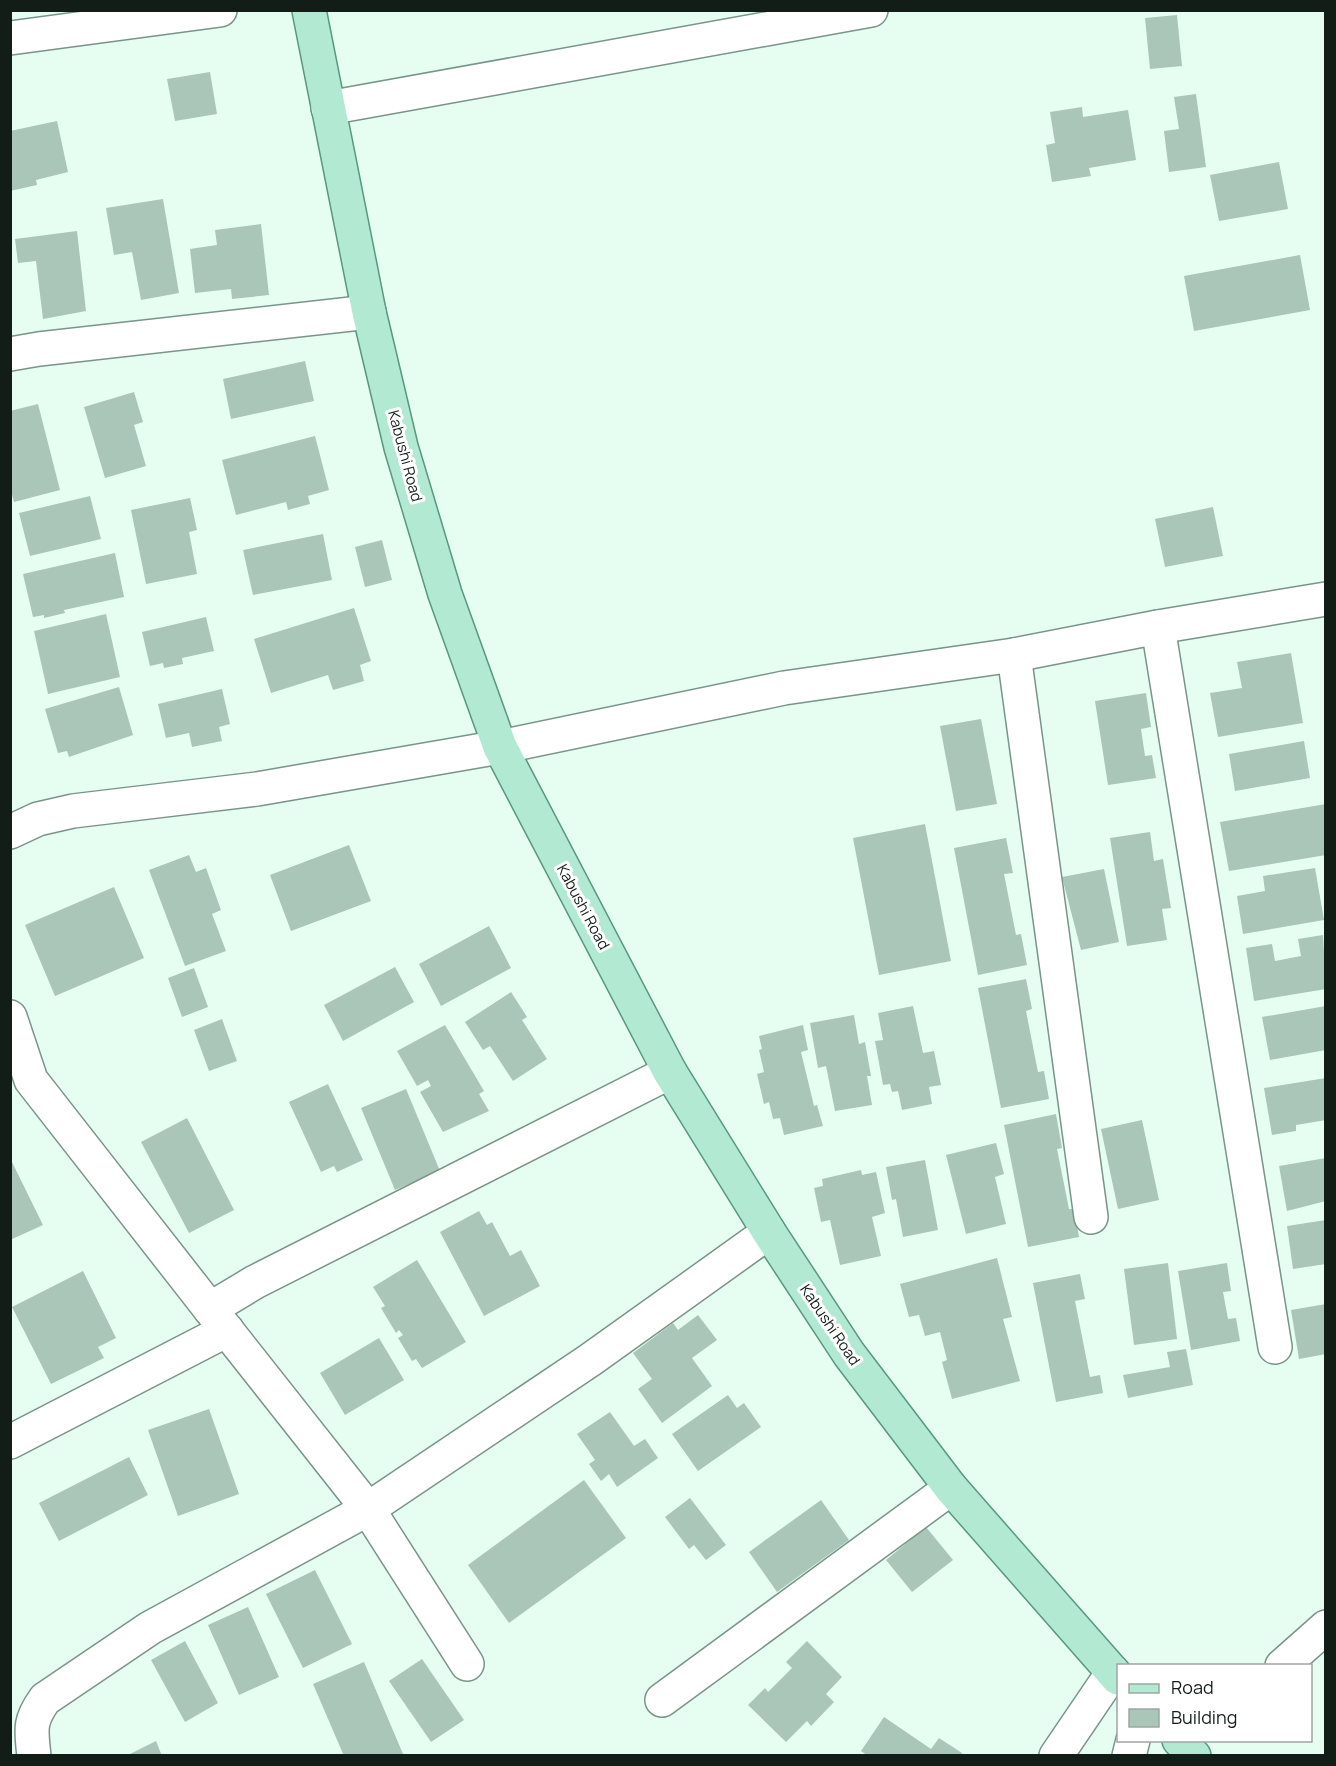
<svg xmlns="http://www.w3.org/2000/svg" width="1336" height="1766" font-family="Manrope,sans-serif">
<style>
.building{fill:#a9c6b8}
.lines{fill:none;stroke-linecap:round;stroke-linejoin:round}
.minor-casing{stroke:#799488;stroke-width:36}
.major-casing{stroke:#58987d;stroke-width:36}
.minor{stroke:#fff;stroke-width:33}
.major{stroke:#b1e9d2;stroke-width:33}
.labels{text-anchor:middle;stroke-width:6;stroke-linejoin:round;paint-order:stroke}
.street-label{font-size:15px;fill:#121d18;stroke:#fff}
</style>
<rect width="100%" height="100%" fill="#e6fef2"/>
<g class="building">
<path d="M1177 15 1182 66 1150 69 1145 18Z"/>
<path d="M210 72 217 114 175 121 167 79Z"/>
<path d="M1196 94 1206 167 1169 172 1164 131 1179 129 1174 97Z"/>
<path d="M1082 107 1083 117 1128 110 1136 160 1089 168 1091 176 1052 182 1046 145 1055 143 1050 112Z"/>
<path d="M57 121 68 172 36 180 37 185 10 191V131Z"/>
<path d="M1279 162 1288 209 1219 221 1210 175Z"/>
<path d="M163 199 179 293 141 300 132 252 114 255 106 208Z"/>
<path d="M261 224 269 295 232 299 231 289 195 293 190 249 217 245 215 230Z"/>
<path d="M77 231 86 311 43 319 36 261 18 263 15 239Z"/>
<path d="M1300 255 1310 310 1194 331 1184 276Z"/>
<path d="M305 361 314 401 231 419 223 379Z"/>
<path d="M134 392 143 422 134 425 146 466 105 478 84 407Z"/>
<path d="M38 404 60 490 14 502 10 487V411Z"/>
<path d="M315 436 329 490 308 496 310 504 288 510 286 502 236 515 222 460Z"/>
<path d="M90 496 101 539 30 556 19 513Z"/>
<path d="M190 498 197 530 189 532 197 574 146 584 131 510Z"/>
<path d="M1213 507 1223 556 1165 567 1155 519Z"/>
<path d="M323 534 332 580 253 595 243 550Z"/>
<path d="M382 540 392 580 365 587 355 547Z"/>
<path d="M115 553 124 597 64 610 65 613 44 618V615L33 617 23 574Z"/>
<path d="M354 608 371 661 360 665 364 681 333 690 328 675 271 693 254 639Z"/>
<path d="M106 614 120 677 48 694 34 631Z"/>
<path d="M206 617 214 651 182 658 183 664 164 668 163 663 150 666 142 632Z"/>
<path d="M1291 653 1303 723 1218 737 1210 693 1242 688 1237 662Z"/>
<path d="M119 687 133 735 69 757 67 751 58 753 45 709Z"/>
<path d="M222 689 230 724 219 727 222 741 192 747 189 733 166 738 158 704Z"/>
<path d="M1146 693 1151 727 1141 729 1145 756 1152 755 1156 778 1108 785 1095 701Z"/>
<path d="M981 719 997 804 956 811 940 726Z"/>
<path d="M1304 741 1310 778 1235 791 1229 754Z"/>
<path d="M1326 804V855L1229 871 1220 822Z"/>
<path d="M925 824 951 961 879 975 853 838Z"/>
<path d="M1150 832 1154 861 1163 859 1171 908 1162 909 1167 940 1127 946 1110 838Z"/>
<path d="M1006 838 1013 873 1004 874 1016 935 1021 934 1027 965 978 975 954 848Z"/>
<path d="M349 845 371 901 291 931 270 875Z"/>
<path d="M189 855 196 872 206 868 221 910 212 914 226 951 185 966 149 870Z"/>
<path d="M1315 868 1324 920 1243 934 1237 896 1265 891 1263 876Z"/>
<path d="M1104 869 1119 942 1081 950 1062 877Z"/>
<path d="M114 887 144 958 55 996 25 925Z"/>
<path d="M489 926 511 968 441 1006 419 964Z"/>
<path d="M1323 935 1326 989 1254 1001 1246 948 1272 944 1275 961 1301 956 1298 939Z"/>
<path d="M395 967 414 1002 343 1041 324 1005Z"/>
<path d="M194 968 208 1007 182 1017 168 978Z"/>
<path d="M1026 979 1032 1009 1026 1011 1038 1072 1044 1071 1049 1099 1001 1108 978 988Z"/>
<path d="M511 992 527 1017 522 1020 547 1059 513 1081 490 1046 483 1050 465 1022Z"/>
<path d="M913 1006 923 1053 934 1051 941 1085 929 1087 932 1104 902 1110 898 1091 892 1092 890 1084 883 1085 875 1041 883 1040 878 1013Z"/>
<path d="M1326 1006V1050L1270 1060 1262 1017Z"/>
<path d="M854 1015 859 1044 865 1042 871 1076H867L872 1105 835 1111 826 1066 818 1068 810 1023Z"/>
<path d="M222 1019 237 1061 209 1071 194 1030Z"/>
<path d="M445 1025 484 1091 479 1094 489 1111 443 1132 420 1092 431 1086 428 1080 417 1086 397 1051Z"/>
<path d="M803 1025 808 1050 801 1052 814 1106 817 1105 823 1126 784 1135 780 1118 773 1119 769 1102 764 1104 757 1074 764 1072 759 1050 762 1049 759 1036Z"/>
<path d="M1326 1078V1120L1296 1125V1131L1272 1135 1264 1088Z"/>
<path d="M328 1084 363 1160 337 1172 334 1166 321 1172 289 1102Z"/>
<path d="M406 1089 440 1171 395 1190 361 1108Z"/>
<path d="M1056 1114 1062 1148 1057 1149 1069 1209H1074L1079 1237 1028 1247 1004 1125Z"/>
<path d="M187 1118 234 1210 189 1233 141 1142Z"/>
<path d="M1142 1120 1159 1200 1118 1209 1101 1129Z"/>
<path d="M996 1143 1004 1174 995 1177 1006 1224 966 1234 946 1155Z"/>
<path d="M10 1158 43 1225 10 1240Z"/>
<path d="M1326 1158V1201L1287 1211 1279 1166Z"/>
<path d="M925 1160 938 1230 903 1237 896 1199 892 1200 886 1167Z"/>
<path d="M861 1170 862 1175 876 1172 885 1213 872 1217 881 1256 840 1265 830 1220 821 1222 814 1188 823 1186 822 1179Z"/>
<path d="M479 1211 487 1225 492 1222 510 1256 521 1250 540 1286 484 1316 440 1232Z"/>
<path d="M1326 1220V1264L1293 1269 1287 1226Z"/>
<path d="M997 1258 1012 1317 1003 1319 1020 1381 952 1399 942 1362 947 1360 940 1332 925 1336 919 1315 909 1317 900 1284Z"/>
<path d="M417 1260 466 1342 422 1368 416 1359 412 1361 398 1338 403 1335 399 1330 396 1333 381 1308 385 1306 373 1287Z"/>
<path d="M1168 1263 1177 1339 1134 1345 1124 1269Z"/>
<path d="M1227 1263 1231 1291 1223 1292 1228 1319 1236 1318 1240 1341 1191 1350 1178 1271Z"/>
<path d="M83 1271 116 1338 98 1347 104 1358 51 1384 12 1307Z"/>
<path d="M1080 1274 1085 1299 1075 1301 1090 1377 1100 1375 1103 1393 1056 1402 1033 1283Z"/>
<path d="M1326 1304V1354L1299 1359 1291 1310Z"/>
<path d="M698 1315 717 1340 692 1358 712 1386 662 1423 638 1389 652 1379 633 1353 673 1323 678 1330Z"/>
<path d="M379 1338 404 1380 345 1415 320 1373Z"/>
<path d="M1186 1349 1193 1385 1128 1398 1123 1375 1170 1367 1167 1352Z"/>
<path d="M728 1395 737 1408 744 1403 761 1427 698 1471 672 1434Z"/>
<path d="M209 1409 239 1494 178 1516 148 1430Z"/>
<path d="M610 1412 634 1446 645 1439 658 1458 617 1487 609 1474 601 1481 589 1464 595 1460 577 1434Z"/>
<path d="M129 1457 148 1495 59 1541 39 1503Z"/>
<path d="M584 1480 626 1538 509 1623 468 1565Z"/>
<path d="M690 1498 726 1545 706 1560 694 1545 689 1549 665 1517Z"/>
<path d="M821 1500 849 1540 777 1592 749 1552Z"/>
<path d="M926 1527 953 1560 912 1592 886 1560Z"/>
<path d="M315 1570 352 1644 303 1668 266 1594Z"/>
<path d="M248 1607 279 1677 239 1695 208 1625Z"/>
<path d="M185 1641 218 1703 185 1722 151 1660Z"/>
<path d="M807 1641 842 1677 826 1694 834 1702 811 1726 807 1721 786 1742 748 1705 765 1688 768 1692 792 1668 786 1662Z"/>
<path d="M422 1659 464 1720 431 1742 389 1681Z"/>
<path d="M364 1662 403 1754 399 1756H344L313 1684Z"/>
<path d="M884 1717 931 1749 939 1738 962 1753 960 1756H868L861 1751Z"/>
<path d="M156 1741 162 1756H126Z"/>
</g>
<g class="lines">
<g class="minor-casing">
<g id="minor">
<path d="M10 38 220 10"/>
<path d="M328 108 871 10"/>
<path d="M10 354 39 349 369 312"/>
<path d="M1158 627 1275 1347"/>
<path d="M1014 655 1091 1217"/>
<path d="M10 832 38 819 73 811 257 789 500 747 784 688 1014 655 1158 627 1326 599"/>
<path d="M10 1017 31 1080 210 1309 255 1282 670 1072"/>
<path d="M210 1309 368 1509 467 1664"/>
<path d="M10 1442 227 1330"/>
<path d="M1282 1666 1326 1627"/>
<path d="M662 1700 951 1488"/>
<path d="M34 1756C31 1729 29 1721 45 1699L150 1628 368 1509 590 1360 769 1232"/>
<path d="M1056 1756 1113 1672"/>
<path d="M1129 1756 1133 1740"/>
</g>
</g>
<g class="major-casing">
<g id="major">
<path d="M309 10 369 312 401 447 445 594 500 747 670 1072 769 1232 849 1354 951 1488 1118 1678"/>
<path d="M1179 1740 1194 1756"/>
</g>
</g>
<use href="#minor" class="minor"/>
<use href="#major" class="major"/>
</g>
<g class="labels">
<g class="street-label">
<text transform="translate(405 456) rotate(75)" y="5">Kabushi Road</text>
<text transform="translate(583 907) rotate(62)" y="5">Kabushi Road</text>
<text transform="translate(830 1325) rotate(56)" y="5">Kabushi Road</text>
</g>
</g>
<rect width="1336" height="1766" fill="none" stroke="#121d18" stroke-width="24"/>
<rect x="1117" y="1664" width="195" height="78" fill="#ffffff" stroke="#a0a5a3" stroke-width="1.5"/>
<rect x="1129" y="1684" width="30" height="9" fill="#b1e9d2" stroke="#a0a5a3" stroke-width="1.5"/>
<text x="1171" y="1694" font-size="18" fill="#121d18">Road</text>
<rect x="1129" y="1709" width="30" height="18" fill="#a9c6b8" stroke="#a0a5a3" stroke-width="1.5"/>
<text x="1171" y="1724" font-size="18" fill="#121d18">Building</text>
</svg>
